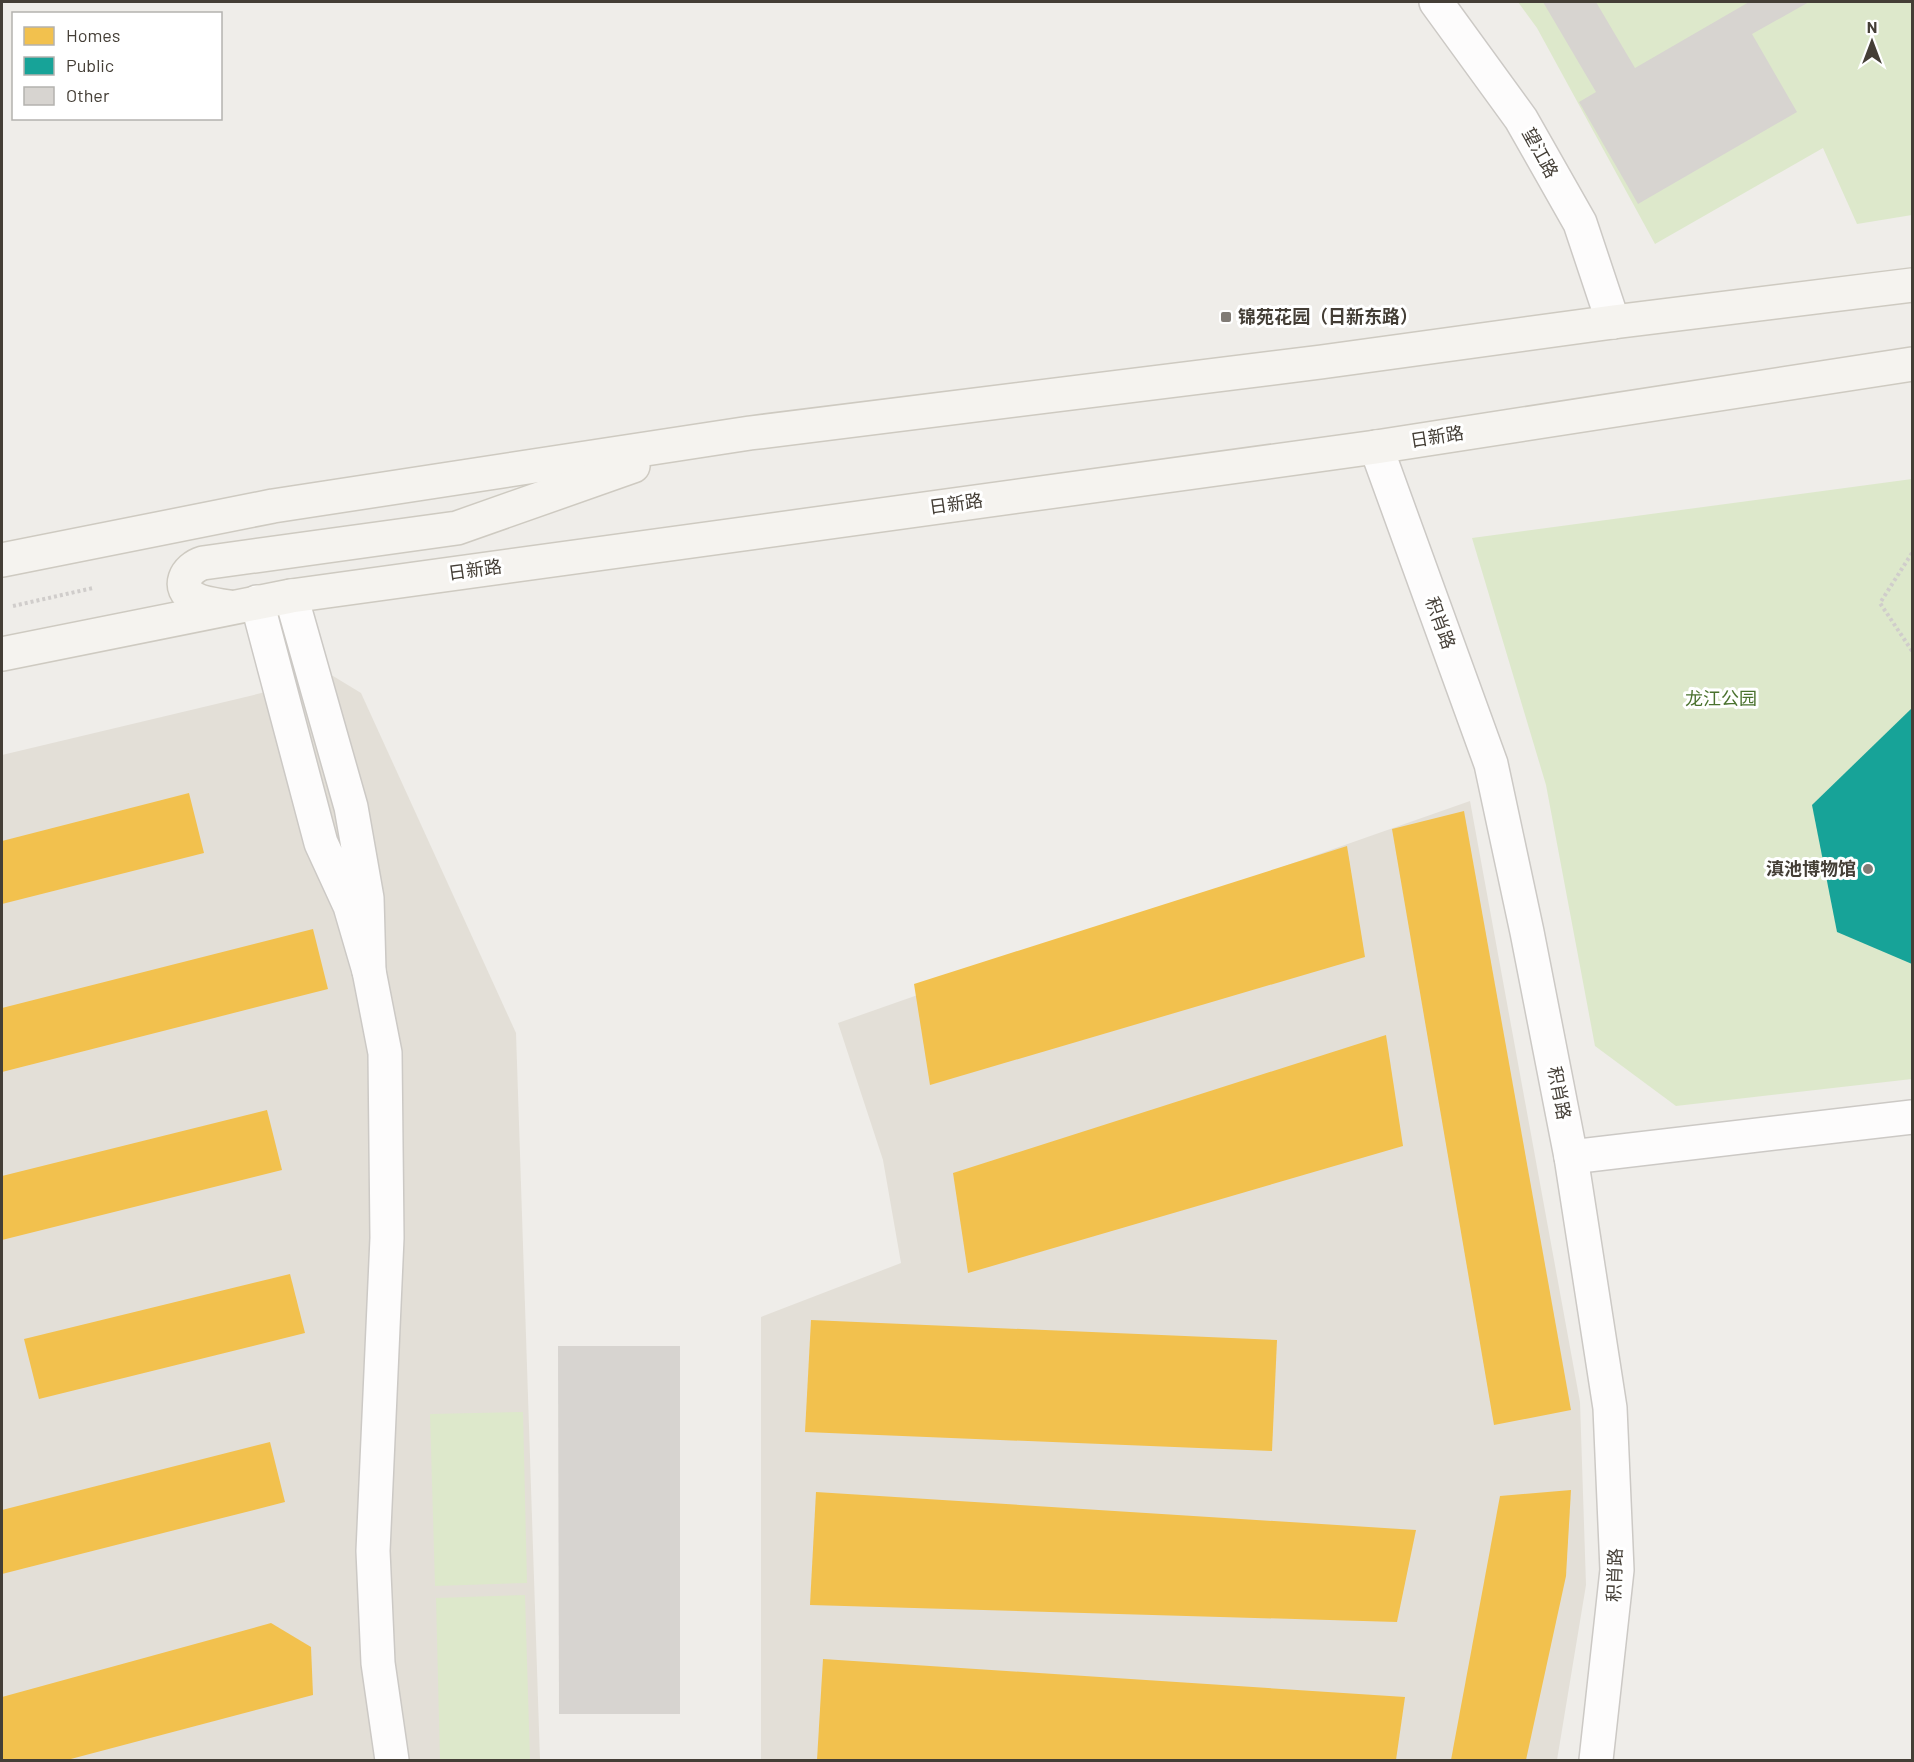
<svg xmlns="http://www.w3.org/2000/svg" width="1914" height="1762" font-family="Barlow,'Noto Sans SC',sans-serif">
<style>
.residential{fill:#e3dfd7}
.green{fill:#dde8cb}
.homes{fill:#f2c14e}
.public{fill:#17a398}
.building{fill:#d7d4d0}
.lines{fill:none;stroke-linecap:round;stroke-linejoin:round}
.minor-casing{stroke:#ccc9c5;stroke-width:36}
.tertiary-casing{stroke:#ccc9c5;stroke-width:36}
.secondary-casing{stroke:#cecac1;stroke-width:36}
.path{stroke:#d0cdcb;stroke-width:4;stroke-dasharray:3 3;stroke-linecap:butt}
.minor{stroke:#fdfcfc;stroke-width:33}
.tertiary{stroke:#fdfcfc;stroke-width:33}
.secondary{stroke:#f5f3ef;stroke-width:33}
.poi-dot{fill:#807b75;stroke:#fff;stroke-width:2}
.labels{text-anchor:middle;stroke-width:6;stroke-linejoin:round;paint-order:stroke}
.street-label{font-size:18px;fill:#443e36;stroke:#fff}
.poi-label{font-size:18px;font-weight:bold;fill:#443e36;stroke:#fff;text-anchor:start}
.park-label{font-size:18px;fill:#4a722e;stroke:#fff}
</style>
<rect width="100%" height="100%" fill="#efede9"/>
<g class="residential">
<path d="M333 676 361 693 516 1033 540 1760H2V755Z"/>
<path d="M1470 801 1580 1402 1586 1585 1557 1760H761V1317L901 1263 883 1160 838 1023Z"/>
</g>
<g class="green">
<path d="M1518 2H1912V215L1857 224 1823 148 1655 244 1537 28Z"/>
<path d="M1912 479V1079L1676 1106 1595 1046 1546 785 1472 538Z"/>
<path d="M523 1412 527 1583 435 1586 430 1414Z"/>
<path d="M525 1595 530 1760H440L436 1598Z"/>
</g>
<g class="homes">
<path d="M189 793 204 853 2 904V841Z"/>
<path d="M1464 811 1571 1410 1494 1425 1392 829Z"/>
<path d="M1347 846 1365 957 930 1085 914 984Z"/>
<path d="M313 929 328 989 2 1072V1008Z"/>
<path d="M1386 1035 1403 1146 968 1273 953 1173Z"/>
<path d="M267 1110 282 1170 2 1240V1176Z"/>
<path d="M290 1274 305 1333 39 1399 24 1339Z"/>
<path d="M811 1320 1277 1340 1272 1451 805 1432Z"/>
<path d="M270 1442 285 1502 2 1574V1510Z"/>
<path d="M1571 1490 1566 1576 1526 1760H1451L1500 1496Z"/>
<path d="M816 1492 1416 1530 1397 1622 810 1605Z"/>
<path d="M271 1623 311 1647 313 1695 67 1760H2V1697Z"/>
<path d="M823 1659 1405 1697 1396 1760H817Z"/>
</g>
<path class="public" d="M1912 708V964L1837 932 1812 805Z"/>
<g class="building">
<path d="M1543 2H1596L1635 68 1749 2H1809L1752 34 1797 112 1638 204 1579 102 1596 92Z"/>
<path d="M558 1346H680V1714H559Z"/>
</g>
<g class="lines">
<g class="minor-casing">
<g id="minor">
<path d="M1436 2 1521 119 1580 223 1613 322"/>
<path d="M257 602 321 843 350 906 369 971 367 898 351 807 291 596"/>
<path d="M369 971 385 1053 387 1238 373 1551 378 1663 392 1760"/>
<path d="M1571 1157 1912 1117"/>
</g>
</g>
<g class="tertiary-casing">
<path id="tertiary" d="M1376 447 1491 764 1527 932 1571 1157 1610 1408 1617 1570 1596 1760"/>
</g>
<g class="secondary-casing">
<g id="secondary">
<path d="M2 560 273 506 750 433 1321 362 1613 322 1912 285"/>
<path d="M229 607C218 605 204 604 195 599 175 588 186 568 203 563L457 528 633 466"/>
<path d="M2 654 291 596 1376 447 1912 364"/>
</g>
</g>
<g class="path">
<path d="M1912 553 1880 603 1912 651"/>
<path d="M13 606 93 588"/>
</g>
<use href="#minor" class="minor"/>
<use href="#tertiary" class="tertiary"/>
<use href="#secondary" class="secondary"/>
</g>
<g class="poi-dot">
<rect x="1220" y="311" width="12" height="12" rx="3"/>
<circle cx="1868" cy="869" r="6"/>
</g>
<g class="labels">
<g class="street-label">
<text transform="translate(1540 153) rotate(61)" y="6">望江路</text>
<text transform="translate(1437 437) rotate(-9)" y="6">日新路</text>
<text transform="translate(956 504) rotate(-8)" y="6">日新路</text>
<text transform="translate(475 570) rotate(-8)" y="6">日新路</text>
<text transform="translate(1440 623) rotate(70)" y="6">积肖路</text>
<text transform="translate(1559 1093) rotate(79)" y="6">积肖路</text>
<text transform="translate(1615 1575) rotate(-88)" y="6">积肖路</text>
</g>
<g class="poi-label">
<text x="1238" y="323">锦苑花园（日新东路）</text>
<text x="1856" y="875" text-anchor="end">滇池博物馆</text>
</g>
<g class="park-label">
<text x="1721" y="705">龙江公园</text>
</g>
</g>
<rect width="1914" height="1762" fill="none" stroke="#443e36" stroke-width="6"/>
<rect x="12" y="12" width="210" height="108" fill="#ffffff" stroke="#b4b2af" stroke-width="1.5"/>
<rect x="24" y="27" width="30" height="18" fill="#f2c14e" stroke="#b4b2af" stroke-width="1.5"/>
<text x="66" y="42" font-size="18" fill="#443e36">Homes</text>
<rect x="24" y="57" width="30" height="18" fill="#17a398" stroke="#b4b2af" stroke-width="1.5"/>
<text x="66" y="72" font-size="18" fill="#443e36">Public</text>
<rect x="24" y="87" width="30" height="18" fill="#d7d4d0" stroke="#b4b2af" stroke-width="1.5"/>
<text x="66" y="102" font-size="18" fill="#443e36">Other</text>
<g transform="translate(1872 42)" stroke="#ffffff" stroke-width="4.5" paint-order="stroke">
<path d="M0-4.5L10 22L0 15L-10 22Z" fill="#443e36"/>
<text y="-9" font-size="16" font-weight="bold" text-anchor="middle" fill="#443e36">N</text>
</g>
</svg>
